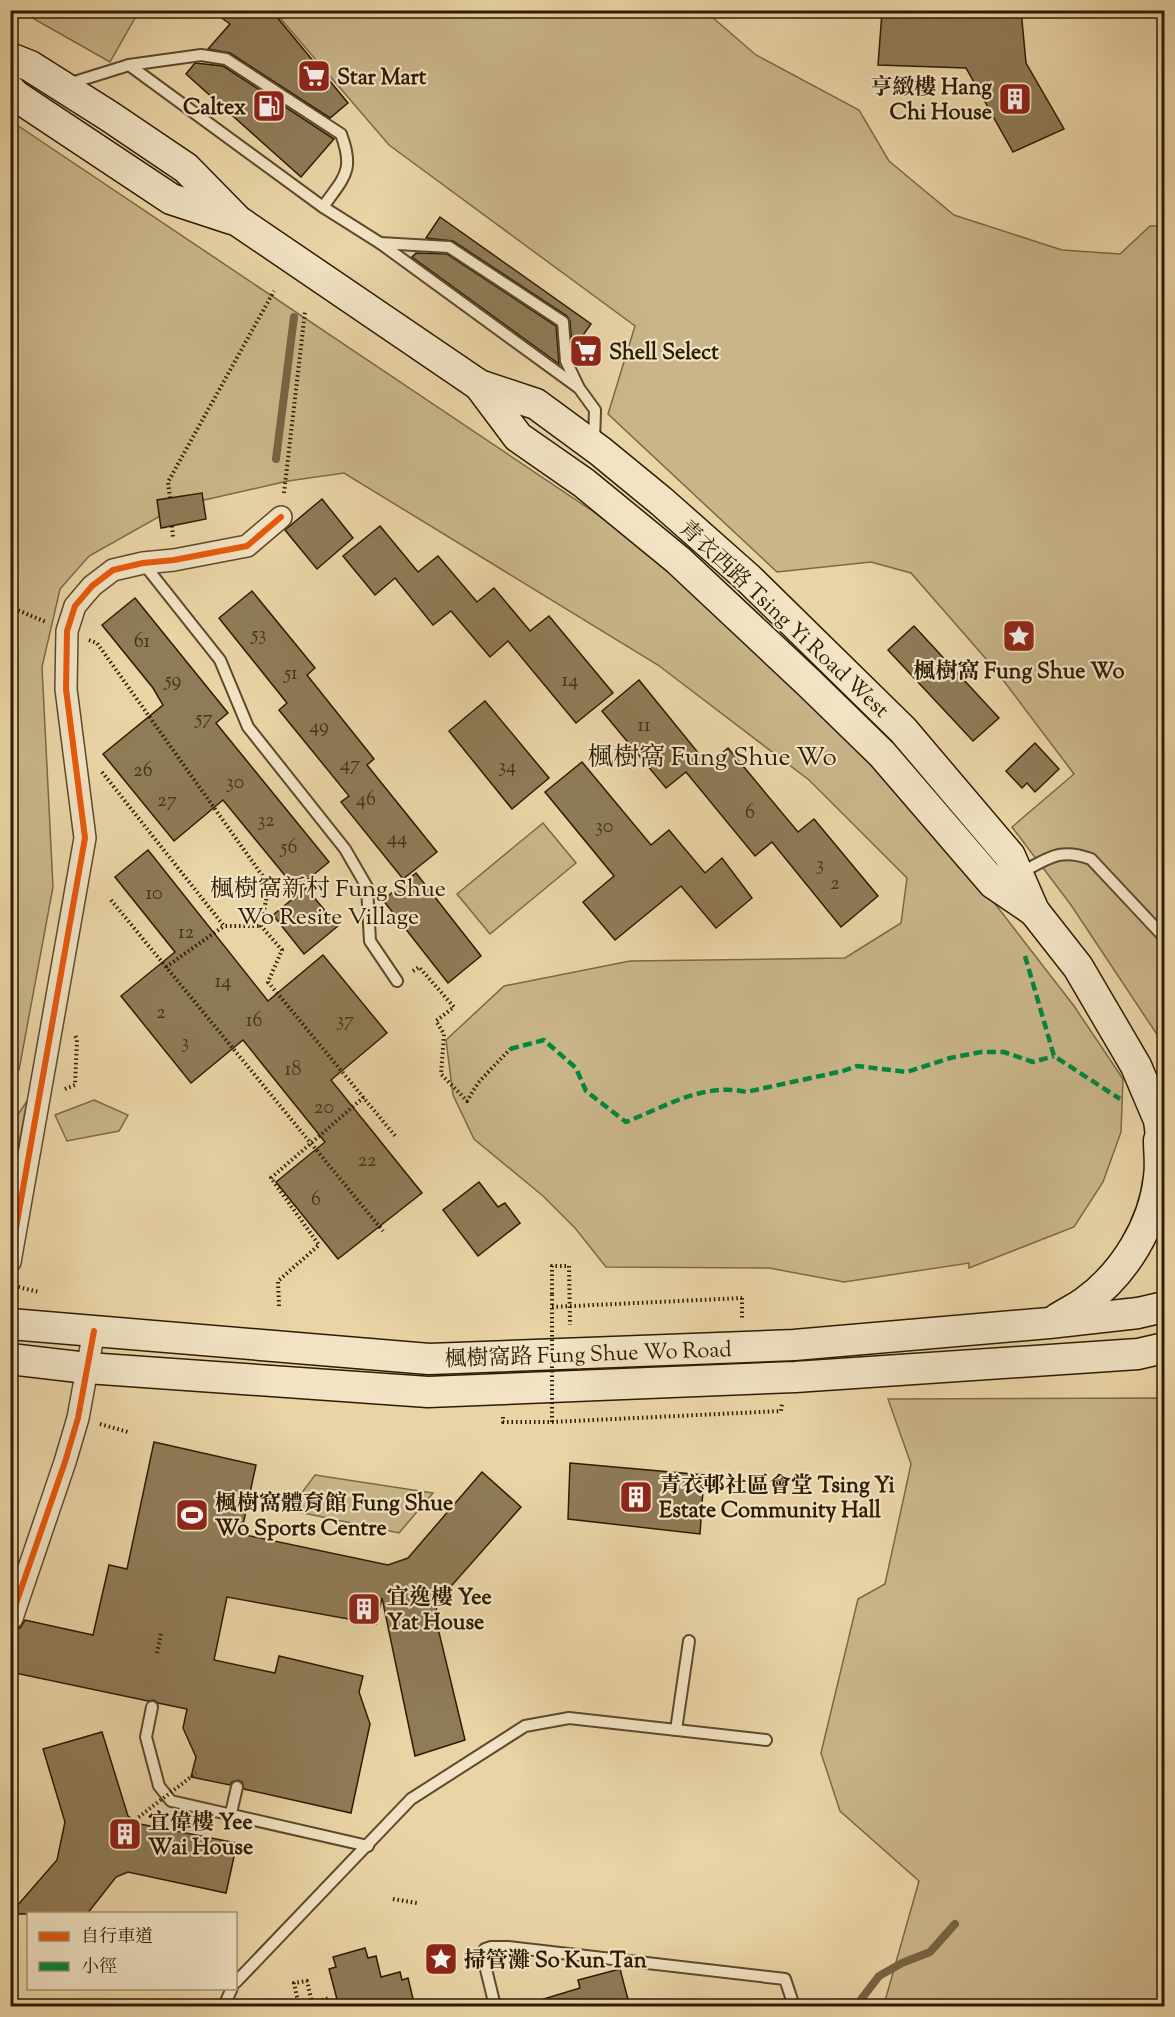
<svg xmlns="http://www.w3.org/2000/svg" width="1175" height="2017" font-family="'Sorts Mill Goudy','Noto Serif TC',serif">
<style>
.green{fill:#c9b589;stroke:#7c6846;stroke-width:1.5}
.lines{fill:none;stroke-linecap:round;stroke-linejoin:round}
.stream{stroke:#786443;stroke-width:8}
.building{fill:#8f7b57;stroke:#2e1b03;stroke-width:1.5}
.lane-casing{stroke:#5d492c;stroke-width:14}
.street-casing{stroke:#5d492c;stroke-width:24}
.secondary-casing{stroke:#2e1b03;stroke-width:33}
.path{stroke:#2e1b03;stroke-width:4;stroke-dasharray:1.5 3;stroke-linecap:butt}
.lane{stroke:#f1e3c4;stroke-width:10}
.street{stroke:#f1e3c4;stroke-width:21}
.secondary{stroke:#f1e3c4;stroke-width:30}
.path-bridge{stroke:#2e1b03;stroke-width:4;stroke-dasharray:1.5 3;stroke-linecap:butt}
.quiet{stroke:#00873e;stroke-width:4.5;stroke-dasharray:9 4.5;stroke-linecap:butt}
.cycleway-casing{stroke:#f1e3c4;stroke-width:10}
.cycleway{stroke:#e8590c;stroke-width:6}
.labels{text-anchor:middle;stroke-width:4.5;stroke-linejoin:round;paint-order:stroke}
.number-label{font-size:20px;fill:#463318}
.poi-label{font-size:22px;font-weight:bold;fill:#2e1b03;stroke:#f1e3c4;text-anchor:start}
.street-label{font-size:22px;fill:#2e1b03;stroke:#f1e3c4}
.neighbourhood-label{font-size:24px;fill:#2e1b03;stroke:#f1e3c4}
.quarter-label{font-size:26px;fill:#2e1b03;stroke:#f1e3c4}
</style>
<rect width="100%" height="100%" fill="#e9d4a5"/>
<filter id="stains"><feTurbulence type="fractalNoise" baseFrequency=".00333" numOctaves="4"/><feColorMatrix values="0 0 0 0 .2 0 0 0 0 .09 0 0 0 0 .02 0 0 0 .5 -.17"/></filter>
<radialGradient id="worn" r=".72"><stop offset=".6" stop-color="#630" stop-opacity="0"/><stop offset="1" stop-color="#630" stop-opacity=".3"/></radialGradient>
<g class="green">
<path d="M20 11H139L110 62Z"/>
<path d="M274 11H705L756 55 859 110 889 161 954 215 1062 250 1120 254 1150 226H1164V1045L1071 905 1012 827 1074 774 994 668 911 573 871 562 777 572 608 414 635 326 389 145Z"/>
<path d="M11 121 591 510 655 557 924 812 1074 1006 1123 1079 1121 1132 1103 1182 1074 1227 969 1268V1263L844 1282 769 1268 606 1267 575 1228 543 1196 474 1139 453 1095 446 1040 504 986 630 961 845 958 901 923 907 878 809 780 658 665 344 473 288 481 178 506 89 556 60 589 42 667 53 887 19 1070 11 1079Z"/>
<path d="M543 823 576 863 490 934 457 894Z"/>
<path d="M94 1100 128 1115 119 1131 67 1141 55 1115Z"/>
<path d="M27 1101 11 1186V1125Z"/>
<path d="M1164 1398V2006H879L885 2001 919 1881 840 1811 821 1753 858 1599 885 1584 911 1464 888 1399Z"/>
<path d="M315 1475 433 1493 399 1533 289 1510Z"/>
</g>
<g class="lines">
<g class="stream">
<path d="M276 459 294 317"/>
<path d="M856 2006 879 1976 902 1963 930 1952 955 1924"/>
</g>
</g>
<g class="building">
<path d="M211 10H271L348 103 330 118 230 53 208 49 230 24Z"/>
<path d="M953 10H1021L1026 63 1064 129 1013 152 966 68 878 65 882 12 951 14Z"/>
<path d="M195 63 223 66 334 139 301 177 186 74Z"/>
<path d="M440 217 591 324 581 338 601 345 595 365 573 358 570 321 567 316 453 241 426 238Z"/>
<path d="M416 253 447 254 556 326 559 364 412 257Z"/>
<path d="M202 493 206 519 161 528 157 500Z"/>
<path d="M322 499 353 538 317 569 285 530Z"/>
<path d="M380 526 418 572 438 556 477 602 494 588 530 631 549 616 613 693 576 723 508 641 490 657 451 611 433 625 395 578 375 595 343 556Z"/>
<path d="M252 591 315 668 307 675 374 759 367 765 437 852 403 879 341 802 349 796 279 710 287 703 219 618Z"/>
<path d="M135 598 228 713 216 723 329 862 296 889 223 800 174 841 103 754 163 705 153 688 102 625Z"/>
<path d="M914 626 999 718 973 741 888 650Z"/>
<path d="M639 680 708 765 728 748 798 832 814 819 878 896 841 927 772 842 755 856 686 772 666 788 602 711Z"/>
<path d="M485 701 549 778 512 809 449 731Z"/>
<path d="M1035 743 1059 769 1035 792 1027 783 1022 788 1006 771Z"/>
<path d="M582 762 651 845 669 830 705 873 722 858 752 898 716 928 681 886 615 940 583 902 614 876 545 792Z"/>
<path d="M148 850 268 1001 323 955 387 1033 331 1080 422 1193 338 1259 276 1182 325 1142 243 1040 191 1083 121 996 175 952 115 877Z"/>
<path d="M416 873 481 956 448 983 383 900Z"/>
<path d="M306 888 338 926 304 954 273 915Z"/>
<path d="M479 1182 498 1207 505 1203 520 1223 478 1256 443 1210Z"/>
<path d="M154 1442 256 1465 241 1534 388 1565 408 1558 482 1472 521 1507 438 1601 435 1616 465 1740 415 1756 382 1598 376 1624 227 1597 214 1660 275 1673 279 1656 363 1676 359 1692 370 1724 351 1813 244 1789 242 1782 238 1780 232 1782 230 1785 191 1777 196 1757 183 1728 187 1709 158 1703 154 1700 148 1701 10 1672V1630L20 1628 25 1620 93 1635 109 1565 127 1569Z"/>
<path d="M570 1463 704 1475 700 1534 568 1519Z"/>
<path d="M102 1732 128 1816 140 1824 237 1843 226 1893 128 1872 116 1877 87 1914H10L57 1860 65 1822 43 1749Z"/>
<path d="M365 1948 368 1958 376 1956 381 1977 400 1972 402 1980 408 1978 415 2007H339L329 1969 336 1967 333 1957Z"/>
<path d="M620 1969 630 2007H538L537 2001 580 1988 578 1980Z"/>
</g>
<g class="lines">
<g class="lane-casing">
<g id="lane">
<path d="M129 65 201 55 226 59 341 134C355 171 344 177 323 207"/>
<path d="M68 84 129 65 323 207 380 243 579 388 595 410 594 442"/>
<path d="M380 243 449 247 563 322 566 361 578 386"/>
<path d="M143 563 220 660 248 727 345 849 367 887 370 941 397 981"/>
<path d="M1019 874C1047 859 1059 847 1091 859L1164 937"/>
<path d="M152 1707 146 1737 159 1786 171 1801 368 1846"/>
<path d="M676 1730 689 1641"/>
<path d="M231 1813 237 1787"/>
<path d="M236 1982 411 1799 525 1726 569 1718 766 1740"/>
<path d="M224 2006 232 1988"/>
<path d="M495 2006 483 1957 485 1949 491 1947H508L785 1979 794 2006"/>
</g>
</g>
<g class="street-casing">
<g id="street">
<path d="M10 1262 85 838 66 689 67 631 75 606 92 586 113 570 143 563 174 560 247 546 281 517"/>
<path d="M12 1618 65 1462 78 1418 94 1331"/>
</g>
</g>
<g class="secondary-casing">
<g id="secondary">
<path d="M10 58 30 66 109 116 186 168 238 221 479 385 536 404 600 451 661 501 748 578 903 730 1010 856 1034 911 1078 967 1136 1066 1159 1120 1164 1160"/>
<path d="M10 90 16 96 171 199 232 219"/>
<path d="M479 385 518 437 584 483 678 560 808 682 882 754 993 883 1034 911"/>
<path d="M1057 1319C1066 1313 1077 1308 1085 1302 1124 1274 1154 1225 1159 1177 1161 1165 1159 1152 1159 1140"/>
<path d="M10 1324 429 1359 794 1345 1049 1323 1138 1313 1164 1307"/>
<path d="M10 1359 87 1368 428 1392 795 1377 1138 1354 1164 1348"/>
</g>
</g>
<g class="path">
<path d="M284 493 305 312"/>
<path d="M170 498 168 482 274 291"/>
<path d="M172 526 173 537"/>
<path d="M10 607 46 622"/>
<path d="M89 640 97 643 269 885 261 926 282 950 268 982 396 1137"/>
<path d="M102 772 224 926H261"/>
<path d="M111 900 383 1231"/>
<path d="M166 967 224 926"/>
<path d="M413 971 419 967 454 1007 436 1021 444 1034 441 1074 467 1101 478 1083 510 1049"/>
<path d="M65 1089 75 1085 77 1040 75 1035"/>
<path d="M14 1286 39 1292"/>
<path d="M552 1294V1266H569L570 1325"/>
<path d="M742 1298V1318"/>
<path d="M279 1306 278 1281 319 1245 271 1178 364 1097"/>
<path d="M503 1417V1422H552L781 1411 782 1404"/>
<path d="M100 1424 128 1432"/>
<path d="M157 1653 161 1633"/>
<path d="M393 1899 417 1903"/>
<path d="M299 2006 294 1983 307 1981 312 2003"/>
<path d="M313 2006 312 2003 329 1998"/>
</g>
<use href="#lane" class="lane"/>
<use href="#street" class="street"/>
<use href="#secondary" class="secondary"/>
<g class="path-bridge">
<path d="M552 1307 742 1298"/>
<path d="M552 1422V1294"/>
<path d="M135 1820 196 1773"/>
</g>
<g class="quiet">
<path d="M1025 956 1054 1056 1120 1099"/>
<path d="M510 1049 544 1040 576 1068 586 1091 626 1122C664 1107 705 1082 746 1092L843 1071 857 1066 907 1072 950 1058 981 1052H1004L1033 1062 1054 1056"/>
</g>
<g class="cycleway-casing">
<g id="cycleway">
<path d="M10 1262 85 838 66 689 67 631 75 606 92 586 113 570 143 563 174 560 247 546 281 517"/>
<path d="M10 1621 65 1462 78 1418 94 1331"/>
</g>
</g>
<use href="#cycleway" class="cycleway"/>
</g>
<defs>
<g id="supermarket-square" transform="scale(1.725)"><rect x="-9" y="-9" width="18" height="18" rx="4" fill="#8f2418" stroke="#f1e3c4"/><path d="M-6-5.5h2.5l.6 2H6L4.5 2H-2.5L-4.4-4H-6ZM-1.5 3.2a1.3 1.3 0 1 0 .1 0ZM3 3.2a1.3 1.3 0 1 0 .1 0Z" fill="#fff"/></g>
<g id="building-square" transform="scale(1.725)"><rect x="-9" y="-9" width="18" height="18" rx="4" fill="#8f2418" stroke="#f1e3c4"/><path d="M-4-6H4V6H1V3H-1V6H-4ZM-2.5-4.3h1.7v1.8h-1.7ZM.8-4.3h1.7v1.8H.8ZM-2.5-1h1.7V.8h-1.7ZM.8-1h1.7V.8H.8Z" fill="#fff"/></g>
<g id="fuel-square" transform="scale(1.725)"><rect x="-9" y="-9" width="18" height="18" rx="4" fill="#8f2418" stroke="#f1e3c4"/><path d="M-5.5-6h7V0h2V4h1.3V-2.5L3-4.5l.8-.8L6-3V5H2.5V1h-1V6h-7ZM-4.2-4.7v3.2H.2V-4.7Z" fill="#fff"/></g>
<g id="sight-square" transform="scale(1.725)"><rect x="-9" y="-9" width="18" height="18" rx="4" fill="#8f2418" stroke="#f1e3c4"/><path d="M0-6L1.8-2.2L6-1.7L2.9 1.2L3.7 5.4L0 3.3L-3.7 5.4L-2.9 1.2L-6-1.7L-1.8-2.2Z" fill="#fff"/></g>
<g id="stadium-square" transform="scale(1.725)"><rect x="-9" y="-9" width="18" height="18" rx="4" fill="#8f2418" stroke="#f1e3c4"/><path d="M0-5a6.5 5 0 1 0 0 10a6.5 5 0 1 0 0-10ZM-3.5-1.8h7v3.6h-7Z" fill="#fff"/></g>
</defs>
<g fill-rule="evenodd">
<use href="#supermarket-square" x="314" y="76"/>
<use href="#building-square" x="1015" y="99"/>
<use href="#fuel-square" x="269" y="106"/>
<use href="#supermarket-square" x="586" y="351"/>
<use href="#sight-square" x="1019" y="636"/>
<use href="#building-square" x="636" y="1497"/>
<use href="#stadium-square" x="192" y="1515"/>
<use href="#building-square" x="364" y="1609"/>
<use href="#building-square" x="125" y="1834"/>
<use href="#sight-square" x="441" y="1959"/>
</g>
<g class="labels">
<g class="number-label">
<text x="259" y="640">53</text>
<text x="142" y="647">61</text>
<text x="291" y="679">51</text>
<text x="173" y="686">59</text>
<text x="570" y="686">14</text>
<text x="204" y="724">57</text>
<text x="644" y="731">11</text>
<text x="319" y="732">49</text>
<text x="350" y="770">47</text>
<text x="507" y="772">34</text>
<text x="143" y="776">26</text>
<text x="235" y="788">30</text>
<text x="366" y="805">46</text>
<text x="167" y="806">27</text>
<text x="750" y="818">6</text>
<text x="266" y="826">32</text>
<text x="604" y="832">30</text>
<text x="397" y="844">44</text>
<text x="289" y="853">56</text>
<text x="820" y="870">3</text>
<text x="835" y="889">2</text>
<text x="154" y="899">10</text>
<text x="186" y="938">12</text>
<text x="223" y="987">14</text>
<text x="161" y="1018">2</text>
<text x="254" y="1026">16</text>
<text x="345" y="1026">37</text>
<text x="185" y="1048">3</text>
<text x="293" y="1075">18</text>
<text x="324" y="1113">20</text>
<text x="367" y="1166">22</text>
<text x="316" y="1205">6</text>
</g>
<g class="poi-label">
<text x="337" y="84">Star Mart</text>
<text x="992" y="94" text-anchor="end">亨緻樓 Hang<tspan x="992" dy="25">Chi House</tspan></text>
<text x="246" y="114" text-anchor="end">Caltex</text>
<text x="609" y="359">Shell Select</text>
<text x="1019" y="678" text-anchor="middle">楓樹窩 Fung Shue Wo</text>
<text x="659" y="1492">青衣邨社區會堂 Tsing Yi<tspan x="659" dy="25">Estate Community Hall</tspan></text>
<text x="215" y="1510">楓樹窩體育館 Fung Shue<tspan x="215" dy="25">Wo Sports Centre</tspan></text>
<text x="387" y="1604">宜逸樓 Yee<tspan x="387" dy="25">Yat House</tspan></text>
<text x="148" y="1829">宜偉樓 Yee<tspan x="148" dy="25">Wai House</tspan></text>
<text x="464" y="1967">掃管灘 So Kun Tan</text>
</g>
<g class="street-label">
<text transform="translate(785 618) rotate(43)" y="8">青衣西路 Tsing Yi Road West</text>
<text transform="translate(588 1353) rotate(-2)" y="8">楓樹窩路 Fung Shue Wo Road</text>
</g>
<g class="neighbourhood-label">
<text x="328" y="896">楓樹窩新村 Fung Shue<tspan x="328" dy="28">Wo Resite Village</tspan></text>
</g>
<g class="quarter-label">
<text x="712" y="765">楓樹窩 Fung Shue Wo</text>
</g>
</g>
<rect width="1175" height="2017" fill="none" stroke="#e9d4a5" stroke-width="36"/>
<rect x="12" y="12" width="1151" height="1993" fill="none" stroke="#2e1b03" stroke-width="3"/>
<rect x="18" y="18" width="1139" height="1981" fill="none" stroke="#2e1b03" stroke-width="1.5"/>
<rect x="27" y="1912" width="210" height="78" fill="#f1e3c4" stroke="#a39377" stroke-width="1.5"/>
<rect x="39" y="1932" width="30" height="9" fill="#e8590c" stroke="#a39377" stroke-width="1.5"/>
<text x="81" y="1942" font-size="18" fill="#2e1b03">自行車道</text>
<rect x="39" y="1962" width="30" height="9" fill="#00873e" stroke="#a39377" stroke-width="1.5"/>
<text x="81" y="1972" font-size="18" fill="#2e1b03">小徑</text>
<rect width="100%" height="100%" filter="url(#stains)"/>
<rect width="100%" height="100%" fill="url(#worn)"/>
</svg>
